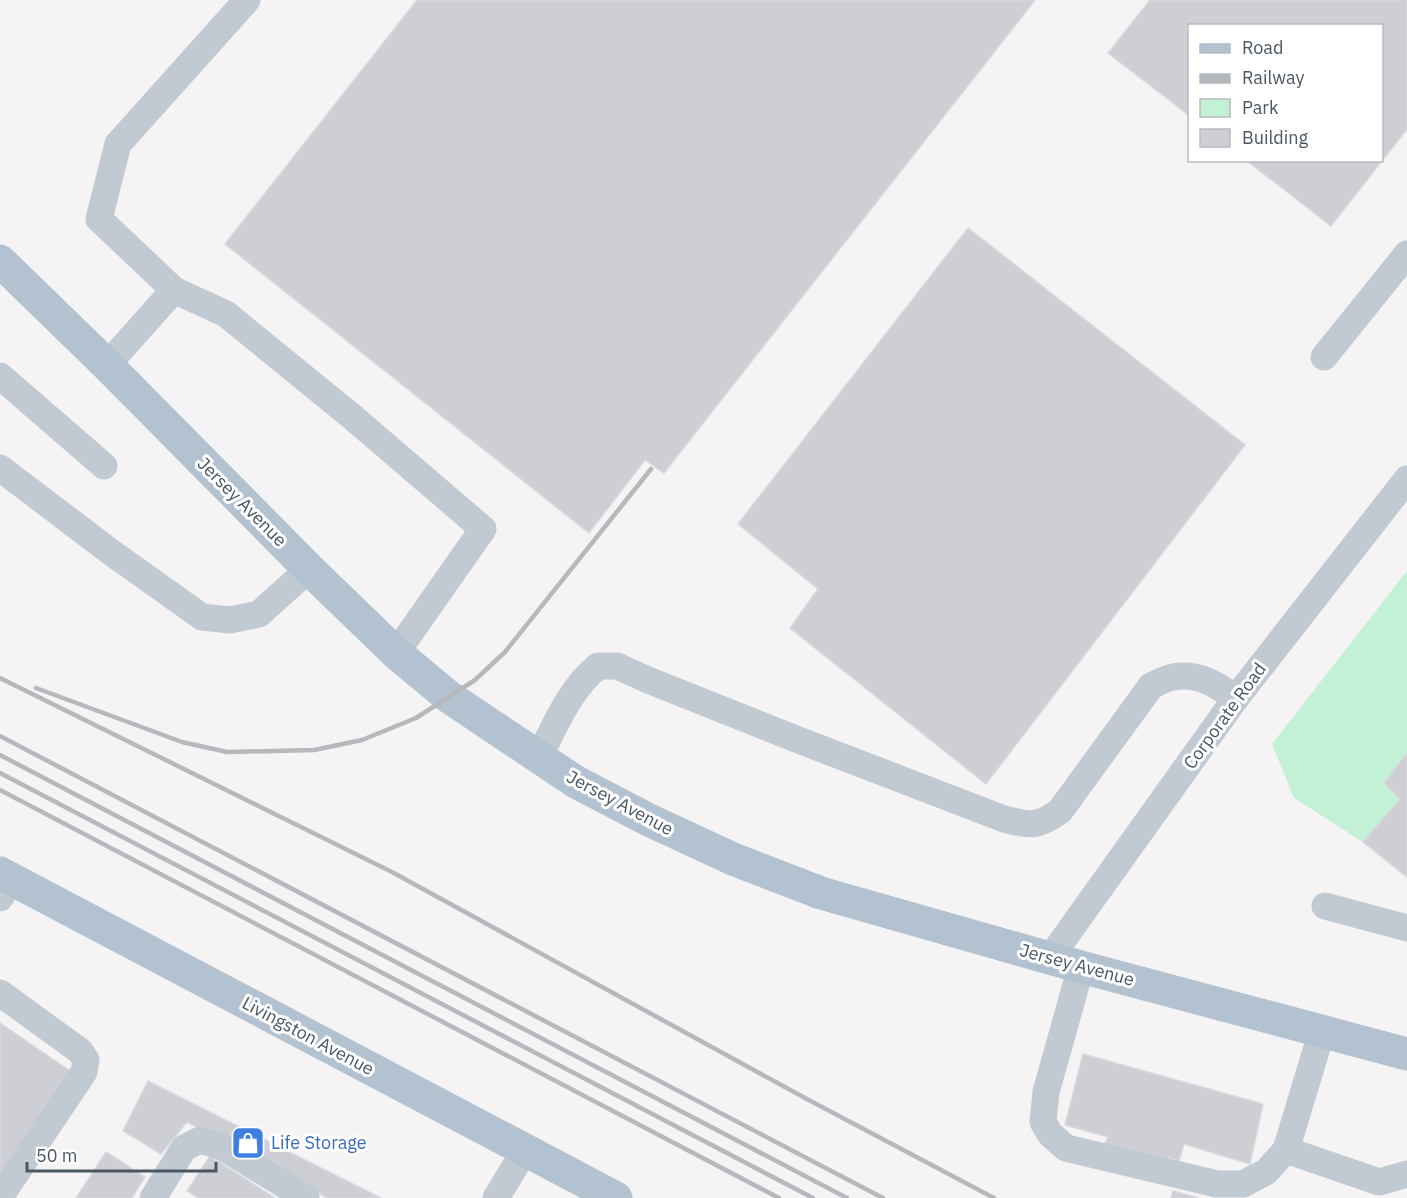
<svg xmlns="http://www.w3.org/2000/svg" width="1407" height="1198" font-family="'IBM Plex Sans',sans-serif">
<style>
.green{fill:#c3f1d5}
.building{fill:#cdcfd5;stroke:#d7d9de;stroke-width:1.5}
.lines{fill:none;stroke-linecap:round;stroke-linejoin:round}
.minor{stroke:#c1cad2;stroke-width:27}
.major{stroke:#b3c2d1;stroke-width:33}
.rail{stroke:#b5b8bd;stroke-width:4.5}
.labels{text-anchor:middle;stroke-width:6;stroke-linejoin:round;paint-order:stroke}
.street-label{font-size:18px;fill:#4a5661;stroke:#fff}
.shop-label{font-size:18px;fill:#366cbe;stroke:#fff;text-anchor:start}
</style>
<rect width="100%" height="100%" fill="#f5f3f3"/>
<path class="green" d="M1407 571V753L1384 783 1400 799 1363 842 1294 798 1272 744Z"/>
<g class="building">
<path d="M417 0H1035L664 473 645 460 589 533 225 244Z"/>
<path d="M1150 0H1407V129L1331 226 1246 160H1382V26H1190V116L1108 53Z"/>
<path d="M968 228 1245 445 986 784 790 628 818 589 738 524Z"/>
<path d="M1407 753V877L1363 842 1400 799 1384 783Z"/>
<path d="M0 1023 73 1073 0 1179Z"/>
<path d="M1083 1054 1263 1104 1250 1164 1184 1144 1179 1161 1168 1157 1166 1165 1102 1149 1108 1137 1065 1125Z"/>
<path d="M148 1081 381 1198H327L187 1122 161 1154 123 1131Z"/>
<path d="M106 1152 145 1177 132 1198H76Z"/>
<path d="M210 1156 275 1198H198L187 1191Z"/>
<path d="M1173 1191 1199 1198H1171Z"/>
</g>
<g class="lines">
<g class="minor">
<path d="M174 290 226 314 350 415 483 529 396 653"/>
<path d="M1324 357 1407 254"/>
<path d="M107 365 174 290 99 219 118 144 247 0"/>
<path d="M0 376 104 466"/>
<path d="M0 468 112 553 202 617 230 620 259 614 309 569"/>
<path d="M539 757C556 724 569 690 598 666H617L648 680 796 739 1004 819C1030 825 1037 828 1060 811L1151 686C1158 683 1166 678 1173 677 1198 672 1217 685 1236 698"/>
<path d="M0 898 11 879"/>
<path d="M1325 906 1407 928"/>
<path d="M1050 958 1236 698 1407 479"/>
<path d="M1081 967 1046 1092 1043 1122 1050 1134 1066 1148 1217 1184H1243L1266 1172 1286 1150"/>
<path d="M0 993 80 1051 86 1060 84 1072 0 1197"/>
<path d="M1322 1031 1286 1150 1379 1182 1407 1174"/>
<path d="M153 1198 184 1148 200 1140 221 1146 306 1198"/>
<path d="M496 1198 525 1150"/>
</g>
<g class="major">
<path d="M0 261 107 365 309 569 396 653 449 697 576 782 649 820 733 859 821 893 1081 967 1407 1054"/>
<path d="M0 873 616 1198"/>
</g>
<g class="rail">
<path d="M0 678 392 872 805 1098 994 1198"/>
<path d="M36 688 182 742 227 752 314 750 362 740 416 718 475 680 505 652 651 469"/>
<path d="M0 736 883 1198"/>
<path d="M0 755 847 1198"/>
<path d="M0 773 813 1198"/>
<path d="M0 790 779 1198"/>
</g>
</g>
<defs>
<g id="shop-square" transform="scale(1.725)"><rect x="-9" y="-9" width="18" height="18" rx="4" fill="#3f7fe0" stroke="#fff"/><path d="M-5-2.5h2.3a2.7 3.5 0 0 1 5.4 0H5L5.5 6h-11ZM-1.5-2.5h3a1.5 2.3 0 0 0-3 0Z" fill="#fff"/></g>
</defs>
<g fill-rule="evenodd">
<use href="#shop-square" x="248" y="1143"/>
</g>
<g class="labels">
<g class="street-label">
<text transform="translate(242 502) rotate(45)" y="6">Jersey Avenue</text>
<text transform="translate(1225 716) rotate(-54)" y="6">Corporate Road</text>
<text transform="translate(620 803) rotate(28)" y="6">Jersey Avenue</text>
<text transform="translate(1077 965) rotate(15)" y="6">Jersey Avenue</text>
<text transform="translate(308 1036) rotate(28)" y="6">Livingston Avenue</text>
</g>
<g class="shop-label">
<text x="271" y="1149">Life Storage</text>
</g>
</g>
<rect x="1188" y="24" width="195" height="138" fill="#ffffff" stroke="#b7bbc0" stroke-width="1.5"/>
<rect x="1200" y="44" width="30" height="9" fill="#b3c2d1" stroke="#b7bbc0" stroke-width="1.5"/>
<text x="1242" y="54" font-size="18" fill="#4a5661">Road</text>
<rect x="1200" y="74" width="30" height="9" fill="#b5b8bd" stroke="#b7bbc0" stroke-width="1.5"/>
<text x="1242" y="84" font-size="18" fill="#4a5661">Railway</text>
<rect x="1200" y="99" width="30" height="18" fill="#c3f1d5" stroke="#b7bbc0" stroke-width="1.5"/>
<text x="1242" y="114" font-size="18" fill="#4a5661">Park</text>
<rect x="1200" y="129" width="30" height="18" fill="#cdcfd5" stroke="#b7bbc0" stroke-width="1.5"/>
<text x="1242" y="144" font-size="18" fill="#4a5661">Building</text>
<path d="M27 1162v9h189v-9" fill="none" stroke="#4a5661" stroke-width="3"/>
<text x="36" y="1162" font-size="18" fill="#4a5661" stroke="#ffffff" stroke-width="4.5" paint-order="stroke">50 m</text>
</svg>
